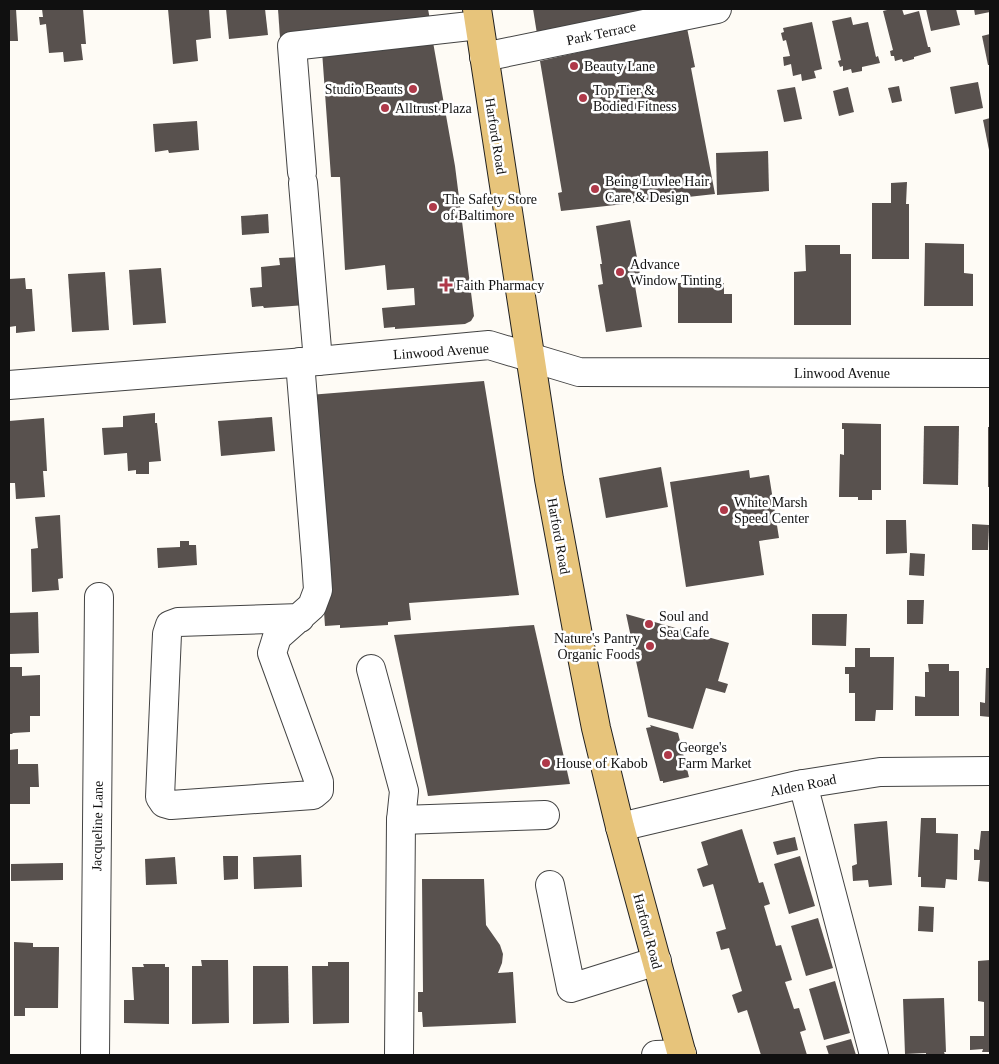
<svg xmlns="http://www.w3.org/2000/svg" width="999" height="1064" font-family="'Times New Roman',serif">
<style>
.building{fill:#58514e}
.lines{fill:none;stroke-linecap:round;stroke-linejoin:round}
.minor-casing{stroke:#434343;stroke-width:30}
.major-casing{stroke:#212121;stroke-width:30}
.minor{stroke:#fff;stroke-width:28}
.major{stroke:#e7c47b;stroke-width:28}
.poi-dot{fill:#af3949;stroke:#fff;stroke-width:2}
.labels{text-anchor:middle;stroke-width:5;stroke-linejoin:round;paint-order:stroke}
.street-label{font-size:14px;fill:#101010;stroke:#fff}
.poi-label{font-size:14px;fill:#101010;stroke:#fff;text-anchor:start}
</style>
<rect width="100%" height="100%" fill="#fefbf5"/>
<g class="building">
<path d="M9 9H16L18 41H9Z"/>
<path d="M42 9H83L86 44H81L83 60 64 62 63 52 49 53 46 24 40 25 39 17H43Z"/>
<path d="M168 9H209L211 38 196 40 198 61 173 64Z"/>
<path d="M226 9H265L268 35 229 39Z"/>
<path d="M278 9H428L431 25 280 38Z"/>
<path d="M533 9H651L537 34Z"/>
<path d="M891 9H902L904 15 919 11 928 47H930L931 52 914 57V59L903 62 902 59 895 61 894 56H891L890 51 893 50 883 11Z"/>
<path d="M926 9H956L960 25 931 31Z"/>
<path d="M974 9H990V12L975 15Z"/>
<path d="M851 17 853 25 868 22 876 57 878 56 880 63 862 67V71L852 73 851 69 843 71V66L840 67 838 61 841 60 832 21Z"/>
<path d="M812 22 822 69 814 71 816 78 802 81 801 74 793 76 791 64 784 66 783 57 790 56 786 40 783 41 781 33 784 32 783 28Z"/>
<path d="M687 28 695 67 691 68 715 194 561 211 558 193 562 192 540 61Z"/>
<path d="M990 34V65H988L982 36Z"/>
<path d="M433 42 455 166 474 316 471 321 465 324 395 329V327L384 328 382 308 415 305 414 288 387 290 385 265 345 270 340 177H331L322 51Z"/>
<path d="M978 82 983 108 955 114 950 87Z"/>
<path d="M899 86 902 101 892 103 888 88Z"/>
<path d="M795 87 802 119 784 122 777 90Z"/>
<path d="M848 87 854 112 839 116 833 91Z"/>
<path d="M990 118V150H989L983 120Z"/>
<path d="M197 121 199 150 169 153 168 150 155 152 153 124Z"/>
<path d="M768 151 769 191 717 195 716 153Z"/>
<path d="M907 182 906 204H909V259H872V203H891V183Z"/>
<path d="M268 214 269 233 242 235 241 216Z"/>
<path d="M630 220 641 279 634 280 642 327 606 332 598 285 603 284 600 264H602L596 226Z"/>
<path d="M925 243 964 244V273L973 274V306H924Z"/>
<path d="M805 245H840V254H851V325H794V272L806 271Z"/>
<path d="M299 257 306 305 264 308 263 306 252 307 250 288 262 287 261 267 280 265 279 258Z"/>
<path d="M161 268 166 323 133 325 129 270Z"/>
<path d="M105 272 109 330 72 332 68 274Z"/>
<path d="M25 278 26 289H32L35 331 16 333V326L9 327V279Z"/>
<path d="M678 283H724V294H732V323H678Z"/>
<path d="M484 381 519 595 409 603 411 620 388 622V625L340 628V625L325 626 309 395Z"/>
<path d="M155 413V423H157L161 461 149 462V474H136V470L128 471 127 453 104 455 102 428 123 427V416Z"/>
<path d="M272 417 275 451 221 456 218 421Z"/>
<path d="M44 418 47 471H43L45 497 16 499 15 483H10L9 421Z"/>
<path d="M842 423 881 424V490H872V500H858V497H839L840 454 844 455V429H842Z"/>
<path d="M924 426H959L958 485 923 484Z"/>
<rect x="988" y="427" width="2" height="60"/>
<path d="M661 467 668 507 606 518 599 478Z"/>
<path d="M749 470 750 478 769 475 779 538 759 541 764 575 686 587 670 482Z"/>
<path d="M60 515 63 578 58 579 59 590 32 592 31 549 38 548 35 517Z"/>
<path d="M886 520H906L907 553 886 554Z"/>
<path d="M972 524 989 525 988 550H972Z"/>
<path d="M180 541H189V545H196L197 565 158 568 157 548 180 547Z"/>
<path d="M910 553 925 554 924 576 909 575Z"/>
<path d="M907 600H924L923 624H907Z"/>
<path d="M38 612 39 653 9 654V613Z"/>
<path d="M626 614 729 643 718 681 728 684 725 693 706 688 693 729 648 717Z"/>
<path d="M812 614H847L846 646 812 645Z"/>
<path d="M534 625 570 784 428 796 394 635Z"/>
<path d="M855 648H870V657H894L893 710H876L875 721H855V693H849V674H845V667H855Z"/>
<path d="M928 664H949V671H959V716H915V696L925 697V672H929Z"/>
<path d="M9 667H22V676L40 675V716H30V732L13 733 12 734H9Z"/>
<path d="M986 668H990V717L980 716V702L985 703Z"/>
<path d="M650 725 678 733 689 777 663 783V781H660L646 728 651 727Z"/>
<path d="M18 749V764H38L39 787H30V804H9V750Z"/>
<path d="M921 818H936V833L958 834 957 880 946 879 945 888 921 887V877H918Z"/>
<path d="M887 821 892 885 869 887 868 880 853 881 852 866 857 864 854 824Z"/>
<path d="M742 829 759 883 763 882 770 904 764 906 776 946 781 945 792 980 785 982 794 1009 799 1008 806 1030 800 1032 807 1055H761L747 1010 738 1013 732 995 742 991 729 948 721 950 716 932 726 929 713 884 703 887 697 869 708 865 701 842Z"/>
<path d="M981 831H990V882L978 881 980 860H974V849L979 850Z"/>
<path d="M795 837 798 850 777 855 773 842Z"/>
<path d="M301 855 302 887 254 889 253 857Z"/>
<path d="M223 856H238V879L224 880Z"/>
<path d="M800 856 815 906 789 914 774 864Z"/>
<path d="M175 857 177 884 146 885 145 859Z"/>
<path d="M63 863V880L11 881V864Z"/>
<path d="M422 879H484L486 925 500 945 503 954 502 963 498 973 513 972 516 1023 423 1027 422 1012H418V992H423Z"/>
<path d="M919 906 934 907 933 932 918 931Z"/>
<path d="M818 918 833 968 806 976 791 926Z"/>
<path d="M14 942 33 943V947H59L58 1008H25V1016H14Z"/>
<path d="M201 960H228L229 1023 192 1024V966H202Z"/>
<path d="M990 960V1052H982L983 1049 970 1050V1036H984V1002L978 1001V961Z"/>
<path d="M328 962H349V1023L313 1024 312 966H328Z"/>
<path d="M143 964H165V967H169V1024L124 1023V1000H134L132 967H144Z"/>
<path d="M253 966H288L289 1023 253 1024Z"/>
<path d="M835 981 850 1033 824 1040 809 989Z"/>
<path d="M944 998 946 1052H944L945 1055H926V1053L905 1054 903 999Z"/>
<path d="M851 1039 856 1055H829L826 1046Z"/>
</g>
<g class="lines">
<g class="minor-casing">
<g id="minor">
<path d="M484 57 717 9"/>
<path d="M302 172 292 46 479 25"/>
<path d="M303 183 318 361"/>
<path d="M9 385 318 361 489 345 579 372 990 373"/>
<path d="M300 618 178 622 170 625 167 634 160 797 164 803 171 805 313 795 319 790V782L272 653 277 637 312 606 318 590 316 560 300 362"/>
<path d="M371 669 404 791 401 820 399 1055"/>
<path d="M803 784 874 1055"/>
<path d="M401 820 545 815"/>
<path d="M620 827 797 785 880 772 990 771"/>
<path d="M550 885 571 988 657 961"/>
<path d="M95 1055 99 597"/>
<path d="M656 1055 682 1054"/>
</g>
</g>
<g class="major-casing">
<path id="major" d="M477 9 549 479 583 662 596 728 620 827 682 1055"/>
</g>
<use href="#minor" class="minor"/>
<use href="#major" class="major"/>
</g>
<g class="poi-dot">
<circle cx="574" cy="66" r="5"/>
<circle cx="413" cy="89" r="5"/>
<circle cx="583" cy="98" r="5"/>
<circle cx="385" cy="108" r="5"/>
<circle cx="595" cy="189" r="5"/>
<circle cx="433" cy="207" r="5"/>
<circle cx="620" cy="272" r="5"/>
<path d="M443.5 277.5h5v5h5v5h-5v5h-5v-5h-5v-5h5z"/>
<circle cx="724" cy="510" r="5"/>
<circle cx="649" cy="624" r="5"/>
<circle cx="650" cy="646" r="5"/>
<circle cx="668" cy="755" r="5"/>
<circle cx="546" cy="763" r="5"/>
</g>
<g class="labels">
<g class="street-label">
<text transform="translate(601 33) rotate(-12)" y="5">Park Terrace</text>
<text transform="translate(496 136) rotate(81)" y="5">Harford Road</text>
<text transform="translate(441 351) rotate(-4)" y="5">Linwood Avenue</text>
<text x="842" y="378">Linwood Avenue</text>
<text transform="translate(559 536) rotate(80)" y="5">Harford Road</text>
<text transform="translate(803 785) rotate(-11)" y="5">Alden Road</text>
<text transform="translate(97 826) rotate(-89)" y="5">Jacqueline Lane</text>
<text transform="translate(648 931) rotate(75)" y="5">Harford Road</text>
</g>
<g class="poi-label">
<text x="584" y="71">Beauty Lane</text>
<text x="403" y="94" text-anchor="end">Studio Beauts</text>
<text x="593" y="95">Top Tier &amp;<tspan x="593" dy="16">Bodied Fitness</tspan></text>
<text x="395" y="113">Alltrust Plaza</text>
<text x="605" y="186">Being Luvlee Hair<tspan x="605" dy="16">Care &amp; Design</tspan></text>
<text x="443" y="204">The Safety Store<tspan x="443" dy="16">of Baltimore</tspan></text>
<text x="630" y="269">Advance<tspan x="630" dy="16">Window Tinting</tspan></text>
<text x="456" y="290">Faith Pharmacy</text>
<text x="734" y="507">White Marsh<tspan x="734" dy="16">Speed Center</tspan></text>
<text x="659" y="621">Soul and<tspan x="659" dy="16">Sea Cafe</tspan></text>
<text x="640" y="643" text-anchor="end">Nature's Pantry<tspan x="640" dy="16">Organic Foods</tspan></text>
<text x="678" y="752">George's<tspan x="678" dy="16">Farm Market</tspan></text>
<text x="556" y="768">House of Kabob</text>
</g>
</g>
<rect width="999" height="1064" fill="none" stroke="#101010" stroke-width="20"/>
</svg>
